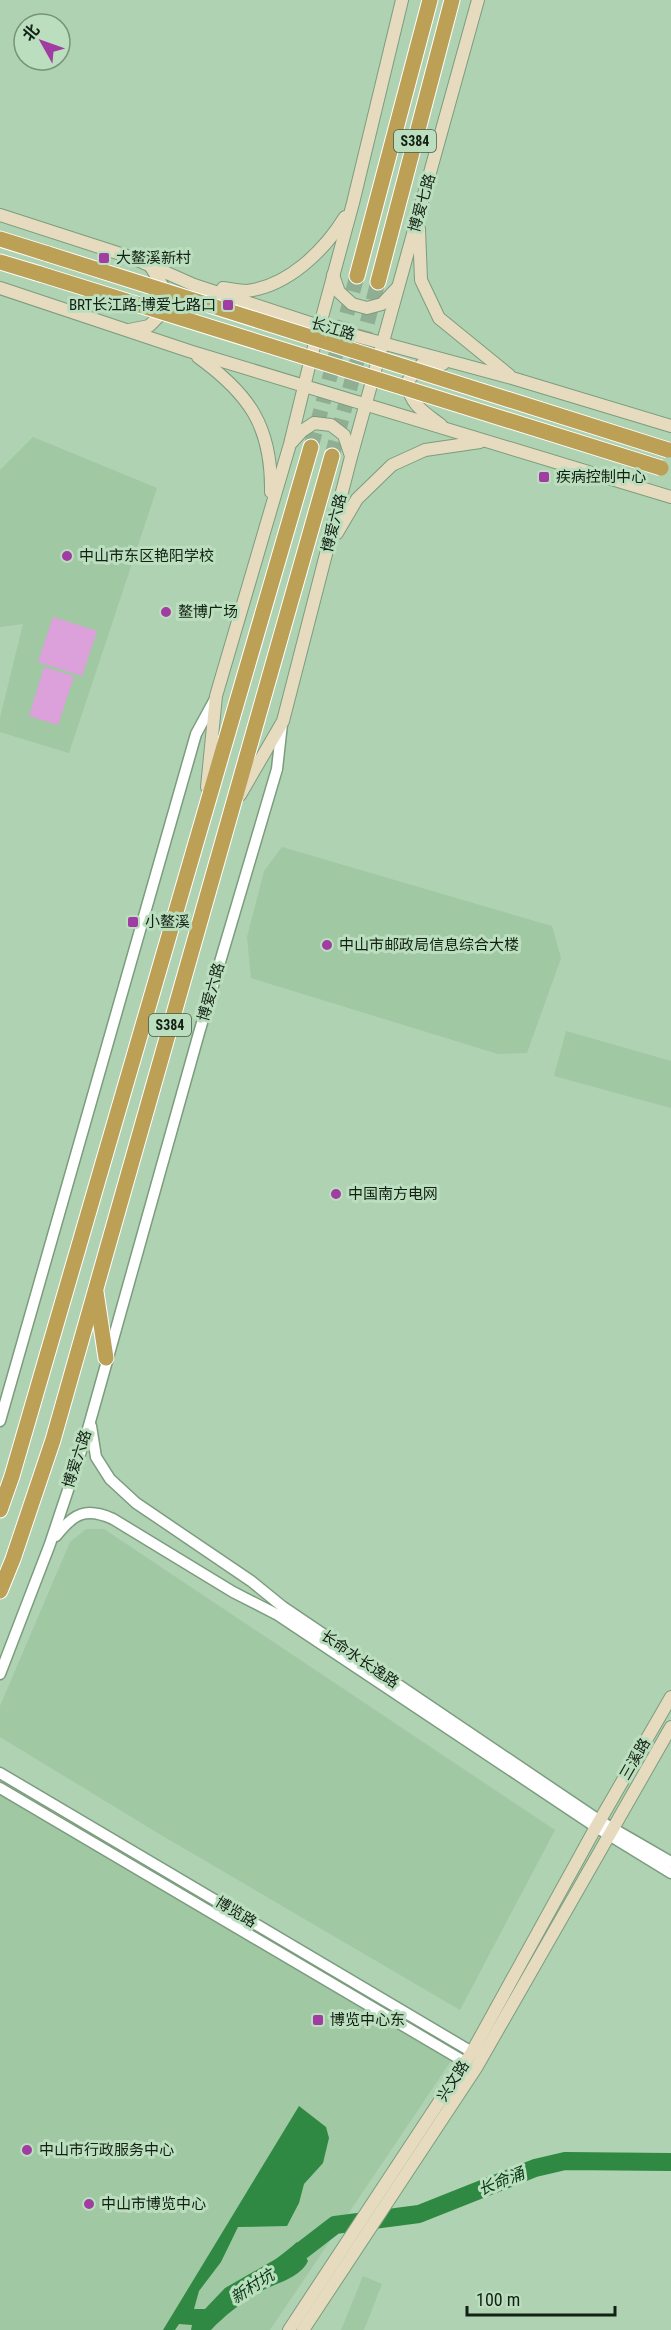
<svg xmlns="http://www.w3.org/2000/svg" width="671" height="2330" font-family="'Roboto Condensed','Noto Sans SC',sans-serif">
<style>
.built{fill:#9fc8a3}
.green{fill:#dca0da}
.water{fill:#308942}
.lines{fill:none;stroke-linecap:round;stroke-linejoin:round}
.river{stroke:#308942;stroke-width:18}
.trunk-tunnel{stroke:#90ae92;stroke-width:15;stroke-dasharray:15 8;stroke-linecap:butt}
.tertiary-casing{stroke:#7b9d7e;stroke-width:13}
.secondary-casing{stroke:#7b9d7e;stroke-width:14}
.trunk-casing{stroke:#fff;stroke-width:17}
.tertiary{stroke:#fff;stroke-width:10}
.secondary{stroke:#e6dbbf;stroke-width:12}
.trunk{stroke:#bba056;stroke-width:15}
.trunk-bridge-casing{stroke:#fff;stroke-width:17;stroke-linecap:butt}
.trunk-bridge{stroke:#bba056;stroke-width:15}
.poi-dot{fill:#a13da2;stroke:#bbdfbe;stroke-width:2}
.labels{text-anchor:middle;stroke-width:6;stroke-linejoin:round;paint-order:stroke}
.shield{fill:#bbdfbe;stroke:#455947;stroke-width:1.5}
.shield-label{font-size:14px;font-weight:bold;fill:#132014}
.street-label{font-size:15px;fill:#132014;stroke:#bbdfbe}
.poi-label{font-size:15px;fill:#132014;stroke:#bbdfbe;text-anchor:start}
.water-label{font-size:16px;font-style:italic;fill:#063612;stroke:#bbdfbe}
</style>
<rect width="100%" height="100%" fill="#afd2b2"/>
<g class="built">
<path d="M33 437 157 488 69 753 0 732V718L23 624 0 627V470Z"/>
<path d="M282 847 552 926 561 958 527 1053 498 1054 251 978 247 937 264 871Z"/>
<path d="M566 1031 671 1061V1108L554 1076Z"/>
<path d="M86 1529H104L555 1830 460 2010 161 1835 0 1737V1706L70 1542Z"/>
<path d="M0 1794 451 2061 270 2330H0Z"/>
<path d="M363 2276 382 2284 364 2330H341Z"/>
</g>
<g class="green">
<path d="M53 617 97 631 82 676 38 662Z"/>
<path d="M44 667 74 676 58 725 29 716Z"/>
</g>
<path class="water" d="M299 2106 326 2127 329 2138 323 2163 304 2184 299 2203 287 2226 238 2227 221 2262 199 2291 194 2309H205L225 2288 281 2256 297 2242 308 2261C299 2280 273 2283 256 2294 240 2304 224 2316 211 2330H191L192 2325 179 2324 175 2330H163Z"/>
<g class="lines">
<path class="river" d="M283 2265 335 2225 419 2214 535 2168 565 2161 671 2162"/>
<g class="trunk-tunnel">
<path d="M311 447 357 276"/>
<path d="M332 456 378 282"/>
</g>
<g class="tertiary-casing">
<g id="tertiary">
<path d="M0 1421 196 734 215 699"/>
<path d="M91 1426 96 1457 110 1479 136 1503 251 1581 283 1607 600 1821 671 1862"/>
<path d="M56 1536C74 1513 86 1507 113 1519L233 1592 278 1615 596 1827 671 1873"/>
<path d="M0 1674 50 1544 86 1436 199 1033 277 769 282 724"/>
<path d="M0 1773 472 2052"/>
<path d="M0 1788 465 2062"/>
</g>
</g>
<g class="secondary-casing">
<g id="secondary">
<path d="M0 215 133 258 194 285 319 326 512 378 671 426"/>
<path d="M419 229 421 280 439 318 509 375"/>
<path d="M333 275 339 292 352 304 367 308 382 304 397 288"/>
<path d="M0 288 189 351 671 497"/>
<path d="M223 288C231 289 239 291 247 291 288 286 324 251 345 217"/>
<path d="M129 330 149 326 157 318 165 290 151 267"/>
<path d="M198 357C249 394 272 426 271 492"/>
<path d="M441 425C424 412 410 405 407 382L422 364H443"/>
<path d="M292 442 302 431 314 423 331 425 344 435 351 456"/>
<path d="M337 533 357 499 392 465 425 450 480 442"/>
<path d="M207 787 216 696 290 444 312 354 353 203 402 0"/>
<path d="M240 795 283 721 351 457 478 0"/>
<path d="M289 2330 472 2052 596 1827 671 1697"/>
<path d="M303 2330 476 2068 671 1727"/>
</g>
</g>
<g class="trunk-casing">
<g id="trunk">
<path d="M0 239 48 254"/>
<path d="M0 262 40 274"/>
<path d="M357 276 430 0"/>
<path d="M378 282 452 0"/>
<path d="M96 1292 106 1358"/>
<path d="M0 1510 12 1476 311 447"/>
<path d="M0 1591 13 1559 53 1440 332 456"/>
</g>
</g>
<use href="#tertiary" class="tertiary"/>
<use href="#secondary" class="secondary"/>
<use href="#trunk" class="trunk"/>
<g class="trunk-bridge-casing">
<g id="trunk-bridge">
<path d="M48 254 668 450"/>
<path d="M40 274 661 468"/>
</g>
</g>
<use href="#trunk-bridge" class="trunk-bridge"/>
</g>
<g class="poi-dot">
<rect x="98" y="252" width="12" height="12" rx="3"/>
<rect x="222" y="299" width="12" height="12" rx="3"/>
<rect x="538" y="471" width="12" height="12" rx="3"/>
<circle cx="67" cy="556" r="6"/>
<circle cx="166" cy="612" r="6"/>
<rect x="127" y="916" width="12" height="12" rx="3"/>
<circle cx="327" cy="945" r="6"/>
<circle cx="336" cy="1194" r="6"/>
<rect x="312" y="2014" width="12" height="12" rx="3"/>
<circle cx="27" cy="2150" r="6"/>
<circle cx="89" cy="2204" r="6"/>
</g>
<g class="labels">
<g class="shield">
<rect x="394" y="130" width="42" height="22" rx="4.5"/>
<rect x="149" y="1014" width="42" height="22" rx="4.5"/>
</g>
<g class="shield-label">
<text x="415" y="146">S384</text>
<text x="170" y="1030">S384</text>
</g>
<g class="street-label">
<text transform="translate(422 203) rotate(-74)" y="5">博爱七路</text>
<text transform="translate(333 329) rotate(16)" y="5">长江路</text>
<text transform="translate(334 523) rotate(-76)" y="5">博爱六路</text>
<text transform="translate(211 992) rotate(-74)" y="5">博爱六路</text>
<text transform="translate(77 1459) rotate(-72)" y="5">博爱六路</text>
<text transform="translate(360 1659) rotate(34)" y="5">长命水长逸路</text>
<text transform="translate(635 1759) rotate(-60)" y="5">三溪路</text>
<text transform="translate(236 1912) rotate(31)" y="5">博览路</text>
<text transform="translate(453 2081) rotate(-57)" y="5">兴文路</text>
</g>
<g class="poi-label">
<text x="116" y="263">大鳌溪新村</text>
<text x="216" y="310" text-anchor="end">BRT长江路-博爱七路口</text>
<text x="556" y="482">疾病控制中心</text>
<text x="79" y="561">中山市东区艳阳学校</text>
<text x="178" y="617">鳌博广场</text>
<text x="145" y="927">小鳌溪</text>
<text x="339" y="950">中山市邮政局信息综合大楼</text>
<text x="348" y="1199">中国南方电网</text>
<text x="330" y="2025">博览中心东</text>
<text x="39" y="2155">中山市行政服务中心</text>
<text x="101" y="2209">中山市博览中心</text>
</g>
<g class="water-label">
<text transform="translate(501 2181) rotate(-22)" y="6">长命涌</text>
<text transform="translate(252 2286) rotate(-33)" y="6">新村坑</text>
</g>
</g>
<g transform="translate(42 42) rotate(310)"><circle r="28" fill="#bbdfbe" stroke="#78937a" stroke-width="1.5"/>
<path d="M0-4.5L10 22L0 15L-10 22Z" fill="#a13da2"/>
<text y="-9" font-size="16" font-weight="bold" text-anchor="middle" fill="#132014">北</text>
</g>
<path d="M467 2306v9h148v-9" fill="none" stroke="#132014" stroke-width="3"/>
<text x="476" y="2306" font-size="18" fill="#132014" stroke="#bbdfbe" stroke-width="4.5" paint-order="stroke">100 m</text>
</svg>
